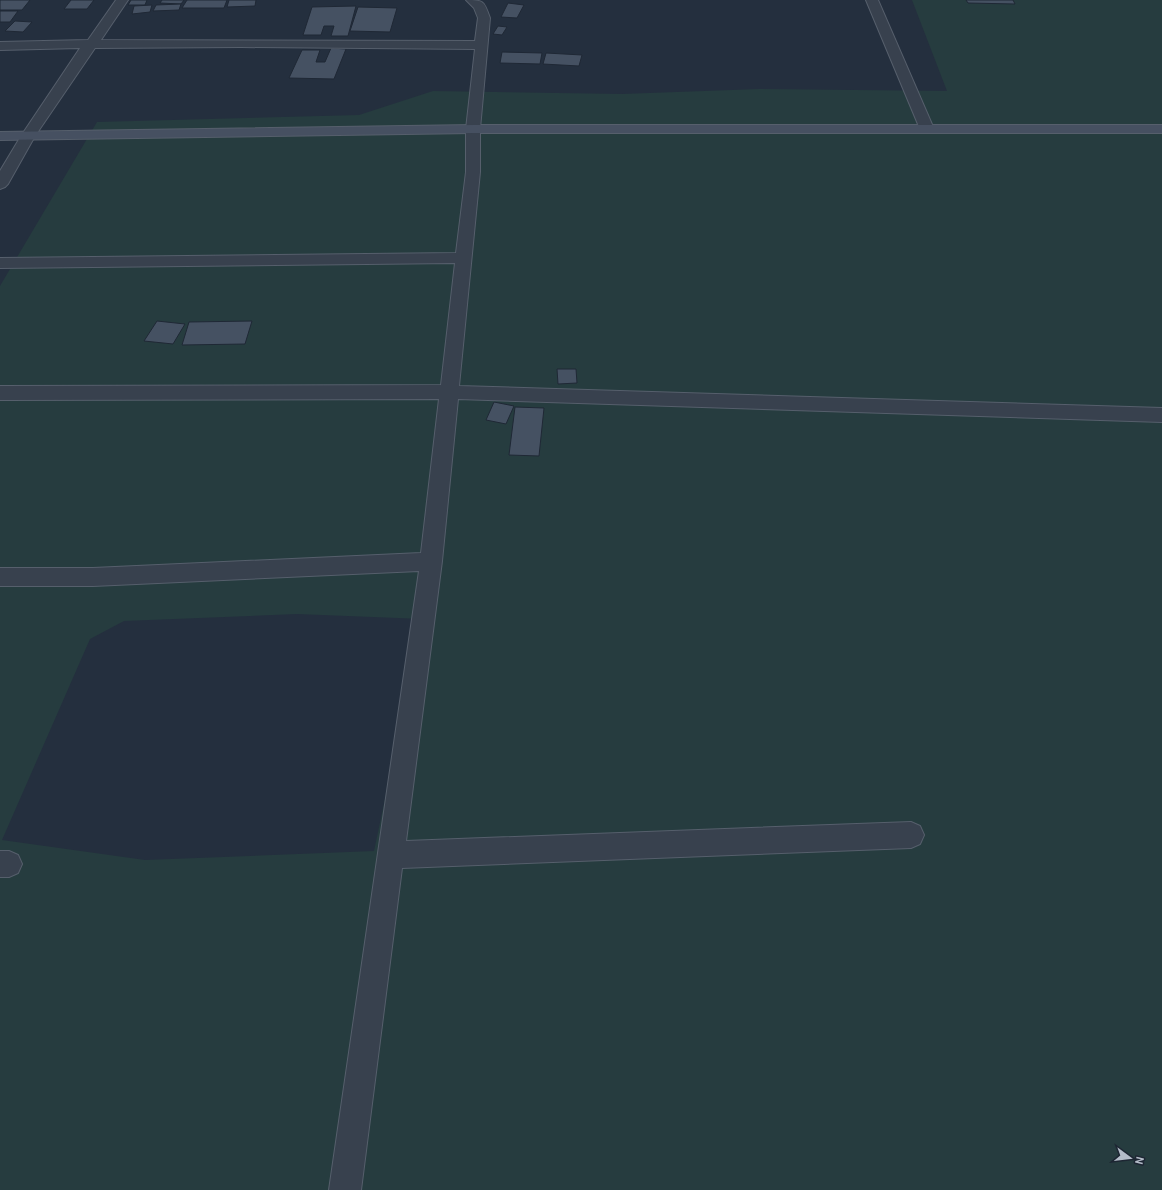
<svg xmlns="http://www.w3.org/2000/svg" width="1162" height="1190" font-family="Barlow,sans-serif">
<style>
.green{fill:#263c3f;fill-rule:evenodd}
.building{fill:#455162;stroke:#1f2835}
.lines{fill:none;stroke-linecap:round;stroke-linejoin:round}
.street-casing{stroke:#565f6c;stroke-width:2}
.secondary-casing{stroke:#565f6c;stroke-width:2}
.street{fill:#38414e;fill-rule:evenodd}
.secondary{fill:#465061;fill-rule:evenodd}
</style>
<rect width="100%" height="100%" fill="#242f3e"/>
<path class="green" d="M912 0H1162V1190H0V286L97 122 359 115 433 91 622 94 759 89 947 91ZM297 614 423 619 374 851 145 860 2 840 90 639 124 621Z"/>
<g class="building">
<path d="M0 0H30L22 10H0Z"/>
<path d="M71 0H94L87 9H64Z"/>
<path d="M131 0H147L145 5H128Z"/>
<path d="M162 0H184L181 4 160 3Z"/>
<path d="M187 0H227L224 8H182Z"/>
<path d="M229 0H256L255 6 227 7Z"/>
<path d="M966 0H1013L1015 4 968 3Z"/>
<path d="M508 3 524 5 517 18 501 17Z"/>
<path d="M181 4 179 10 153 11 156 5Z"/>
<path d="M152 5 150 12 132 14 134 6Z"/>
<path d="M356 6 348 36H331L334 26H324L321 35H303L312 7Z"/>
<path d="M358 7 397 8 390 32 350 31Z"/>
<path d="M0 11H18L10 22H0Z"/>
<path d="M15 21 32 22 23 32 5 31Z"/>
<path d="M498 26 507 27 502 35 493 34Z"/>
<path d="M331 48 346 49 334 79 289 78 302 50H320L316 62H325Z"/>
<path d="M502 52 542 53 540 64 500 63Z"/>
<path d="M546 53 582 55 579 66 543 64Z"/>
<path d="M157 321 185 324 173 344 144 341Z"/>
<path d="M252 321 245 344 182 345 189 322Z"/>
<path d="M557 369H576L577 383 558 384Z"/>
<path d="M494 402 514 406 506 424 486 420Z"/>
<path d="M515 407 544 408 539 456 509 455Z"/>
</g>
<g class="lines">
<g class="street-casing">
<g id="street">
<path d="M116 0H128L101 40 475 41 478 18 474 8 466 0C484 0 484 1 490 18L480 129V172L459 386 1162 408V422L458 399 442 561 406 841 911 822 920 826 924 835 920 844 911 848 402 868 361 1190H329L419 571 93 586H0V568H93L421 553 439 399 0 400V386L441 385 455 263 0 268V258L456 253 466 172V129L475 49 241 47 95 48 35 136 8 184 5 187 0 189V171L21 136 80 48 0 50V42L88 40Z"/>
<path d="M866 0H878L934 129 932 132H922L920 129Z"/>
<path d="M0 851H9L18 855 22 864 18 873 9 877H0Z"/>
</g>
</g>
<g class="secondary-casing">
<path id="secondary" d="M473 125H1162V133H473L0 140V132Z"/>
</g>
<use href="#street" class="street"/>
<use href="#secondary" class="secondary"/>
</g>
<g transform="translate(1130 1158) rotate(105)" stroke="#1d2633" stroke-width="3" paint-order="stroke">
<path d="M0-3L7 15L0 10L-7 15Z" fill="#b4bcc9"/>
<text y="-6" font-size="11" font-weight="bold" text-anchor="middle" fill="#b4bcc9">N</text>
</g>
</svg>
